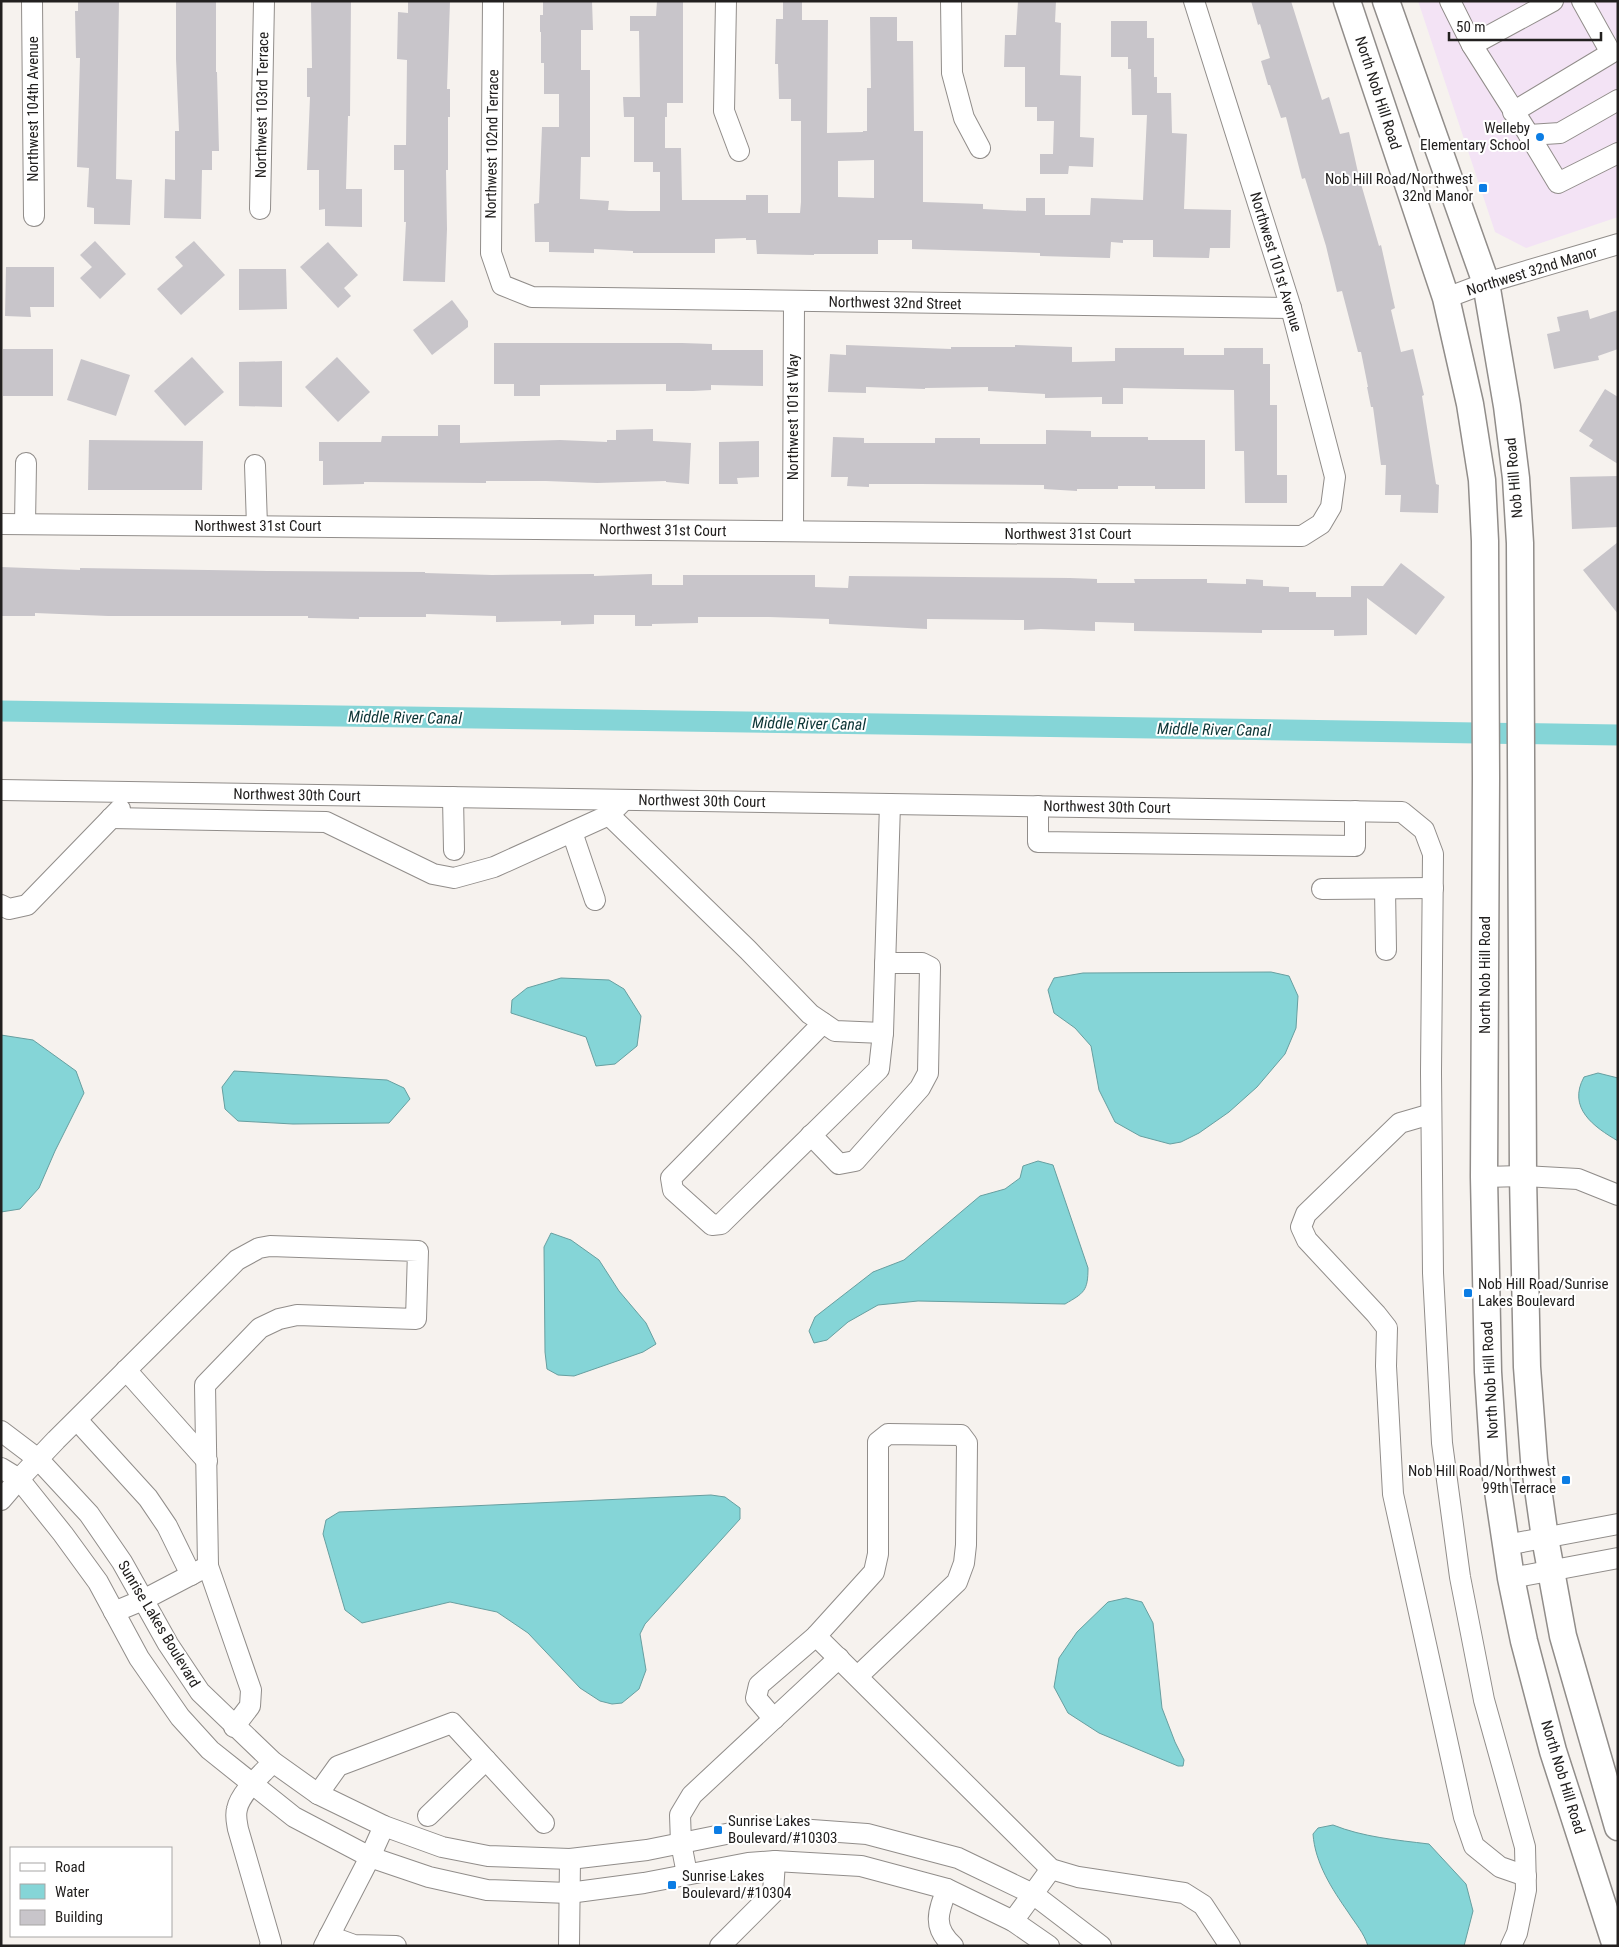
<svg xmlns="http://www.w3.org/2000/svg" width="1619" height="1947" font-family="'Roboto Condensed',sans-serif">
<style>
.education{fill:#f3e3f5}
.water{fill:#85d5d7;stroke:#679fa0}
.lines{fill:none;stroke-linecap:round;stroke-linejoin:round}
.canal{stroke:#85d5d7;stroke-width:21}
.building{fill:#c8c5ca;fill-rule:evenodd}
.minor-casing{stroke:#918d8a;stroke-width:22}
.major-casing{stroke:#918d8a;stroke-width:29}
.minor{stroke:#fff;stroke-width:20}
.major{stroke:#fff;stroke-width:26}
.poi-dot{fill:#0c7de4;stroke:#fff;stroke-width:2}
.labels{text-anchor:middle;stroke-width:4;stroke-linejoin:round;paint-order:stroke}
.street-label{font-size:15px;fill:#22201f;stroke:#fff}
.poi-label{font-size:15px;fill:#22201f;stroke:#fff;text-anchor:end}
.water-label{font-size:16px;font-style:italic;fill:#0c3435;stroke:#fff}
</style>
<rect width="100%" height="100%" fill="#f6f2ee"/>
<path class="education" d="M1418 1H1618V217L1526 248 1495 232Z"/>
<g class="water">
<path d="M1271 972 1289 976 1298 996 1296 1028 1285 1054 1257 1087 1229 1112 1199 1133 1181 1142 1170 1144 1140 1136 1115 1122 1099 1090 1091 1046 1075 1028 1054 1013 1048 990 1054 978 1083 973Z"/>
<path d="M561 978 609 980 624 989 641 1016 637 1046 615 1064 596 1066 586 1037 511 1013 512 1000 527 988Z"/>
<path d="M1 1035 33 1040 76 1071 84 1093 55 1151 39 1188 20 1209 1 1212Z"/>
<path d="M234 1071 387 1080 404 1088 410 1099 389 1123 293 1124 238 1121 225 1109 222 1087Z"/>
<path d="M1598 1073 1618 1078V1141C1594 1127 1567 1108 1584 1077Z"/>
<path d="M1038 1161 1053 1165 1088 1268C1088 1291 1084 1293 1065 1304L918 1301 878 1305 848 1322 827 1340 814 1343 809 1331 815 1317 873 1272 904 1260 980 1196 1005 1189 1020 1178 1023 1166Z"/>
<path d="M551 1233 571 1240 599 1260 619 1291 646 1323 656 1344 643 1352 574 1376 558 1375 547 1369 545 1352 544 1247Z"/>
<path d="M711 1495 725 1497 740 1508V1519L645 1624 640 1634 646 1670 639 1689 622 1703 612 1704 600 1701 580 1688 528 1633 497 1612 450 1602 362 1623 345 1610 323 1534 326 1520 339 1512Z"/>
<path d="M1126 1598 1142 1602 1153 1623 1162 1708 1175 1742 1184 1760 1183 1766H1178L1099 1733 1068 1713 1054 1687 1059 1658 1077 1632 1108 1602Z"/>
<path d="M1333 1825C1363 1837 1396 1840 1429 1844L1466 1884 1473 1911 1464 1946H1368C1364 1933 1355 1923 1348 1912 1332 1889 1315 1863 1313 1834L1318 1828Z"/>
</g>
<g class="lines">
<path class="canal" d="M1 711 1618 735"/>
</g>
<g class="building">
<path d="M78 1H119L116 179 132 180 130 225 94 224V208L87 207 89 168 77 167 80 58H76L75 11H78Z"/>
<path d="M176 1H216V72H217L219 151H212V170H202L201 219 164 218 165 179 175 180V131H179L176 59Z"/>
<path d="M311 1H351L350 116H348L346 189H362V227L325 226V209L319 210V170H307L310 97H307V68H312Z"/>
<path d="M408 1H450L447 89H450V117H448V170H446L447 229 445 282 403 281 406 222H404V170H394V145H406L407 60 397 59 398 12 408 13Z"/>
<path d="M543 1H592L593 30H581V70H590V157H581L580 199 609 201 608 210 629 211H660V172H653V162H634V117H624L623 97H640L639 31H630V16H656L657 1H683V103H667V117H665V148H681L682 200H746V195H768V213H800L801 202V121H791V99H779L778 64H775L776 19H783V1H802V20H828L827 133 863 132V131H867V88H871L870 17H897V41H913L914 131H923V202L983 204V209L1026 211V198H1045V215H1090L1091 198 1143 200 1147 115H1132L1131 69H1128V57H1111V21H1147V38H1154V77H1157V93H1171L1172 133 1187 134 1184 209 1231 210 1230 248H1210L1209 258 1153 257V240H1123V243L1111 242 1110 258 1040 256V253L912 249V240H878V254H814V255L757 254 756 240H746V238L715 239V253H633V251L594 249V253L549 252V242H535L534 204 539 203 542 127H559V94H544V63H541V32H540V15H543ZM874 160V198L838 197V161Z"/>
<path d="M1018 1H1056L1055 22 1061 23 1060 75 1081 76 1080 137 1094 138 1093 167 1069 166 1068 174H1040V154H1053L1054 121H1037V107H1025V67H1004L1005 35H1016Z"/>
<path d="M1251 1H1291L1322 100 1329 97 1340 134 1349 132 1359 177 1379 246 1381 245 1395 308 1391 310 1401 352 1413 349 1424 395 1422 396 1436 484 1439 485 1438 513 1400 512 1401 495H1385L1386 465H1381L1373 407H1371L1367 387H1368L1361 352H1358L1342 291 1337 292 1326 246 1305 178 1302 179 1286 117 1281 118 1270 85H1268L1261 61 1270 58 1260 24 1258 25Z"/>
<path d="M95 241 126 274 100 299 80 278 92 267 80 255Z"/>
<path d="M194 241 225 275 181 315 157 289 183 266 175 257Z"/>
<path d="M328 242 358 275 344 288 351 296 338 308 300 267Z"/>
<path d="M6 267H54V307H30L31 317 5 316Z"/>
<path d="M239 269H286L287 309 239 310Z"/>
<path d="M452 300 468 321V327L432 355 413 330Z"/>
<path d="M1588 310 1590 319 1618 310V349L1598 356 1599 360 1554 369 1547 334 1560 331 1557 317Z"/>
<path d="M494 343H682L712 344V350H763V386L711 385V390L693 391H666V384L540 385V396H514V384H494Z"/>
<path d="M846 345 951 349V347H1015V345L1072 347V362L1115 361V348H1184V355H1224V348H1263V364H1270V405H1277V475H1287V503H1245L1244 451H1235L1234 390 1123 388V404H1102V397L1045 398V394L988 391V387L925 388V389L866 387V393L828 392 830 354 846 355Z"/>
<rect x="3" y="349" width="50" height="47"/>
<path d="M192 357 224 392 185 426 154 391Z"/>
<path d="M337 357 370 392 338 422 305 387Z"/>
<path d="M81 359 130 375 116 416 67 400Z"/>
<path d="M282 361V407L239 406V362Z"/>
<path d="M1605 389 1618 397V464L1589 446 1593 440 1579 431Z"/>
<path d="M438 425H460V443L560 440 607 442V440H616V430L653 429V441L691 443 689 484 666 482V481L597 483 546 481H486V483L364 482V484L323 485V461H319V442H381L382 436H438Z"/>
<path d="M1046 430 1091 431V437H1148V440H1205V489H1155V486H1118V489H1077V491L1044 489V485L920 484H869V487L847 486 848 477H831L833 437 864 438V443H935V438H980V444H1046Z"/>
<path d="M89 440 203 441 202 490H88Z"/>
<path d="M759 441V477L737 478 738 484H719V442Z"/>
<path d="M1618 476V527L1572 529 1570 477Z"/>
<path d="M1618 542V614L1583 570Z"/>
<path d="M1401 563 1445 597 1416 635 1367 598V635L1334 636V630H1262V633L1134 631V623L1095 622V631L1041 629 1024 630V620L927 619V629L829 624V619L769 617H698V623L652 624V626H635V615H594V624L561 625V621L496 622V616L426 614V617H359V619L308 618V616H108L35 613V616H1V567L80 570V568L267 571 425 572V573L492 575 594 574V576L652 574V585H683V575H815V587L848 588 849 576 1070 578 1097 579V583H1135L1134 579H1207V583L1246 584V579L1263 580V586L1289 587V592H1316V597H1351V586H1383Z"/>
</g>
<g class="lines">
<g class="minor-casing">
<g id="minor">
<path d="M32 1 34 216"/>
<path d="M493 1 491 253 502 285 532 297 1291 308"/>
<path d="M726 1 724 111 739 151"/>
<path d="M951 1 952 73 964 118 980 148"/>
<path d="M1450 1 1472 45 1529 135 1560 133 1618 100"/>
<path d="M1472 45 1553 1"/>
<path d="M1513 112 1611 53 1582 1"/>
<path d="M1529 135 1558 183 1618 153"/>
<path d="M260 209 264 1"/>
<path d="M1446 298 1486 283 1618 244"/>
<path d="M255 465 257 526"/>
<path d="M1 524 1302 536 1321 524 1331 507 1335 477 1291 308 1194 1"/>
<path d="M25 524 26 463"/>
<path d="M793 531 794 302"/>
<path d="M1 790 1402 812 1424 830 1433 854 1431 1073 1433 1273 1442 1443 1460 1577 1484 1700 1525 1847 1526 1890 1517 1933 1511 1946"/>
<path d="M453 797 454 850"/>
<path d="M1038 806V842L1355 846V811"/>
<path d="M609 815 748 950 810 1014 835 1031 883 1033"/>
<path d="M111 818 326 822 433 874 454 878 494 867 609 815 624 800"/>
<path d="M572 832 595 900"/>
<path d="M1322 889 1433 888"/>
<path d="M1385 889 1386 950"/>
<path d="M1 905 9 909 27 905 120 809"/>
<path d="M823 1023 671 1178 673 1190 712 1225 721 1224 879 1069 883 1033 890 804"/>
<path d="M1431 1114 1400 1123 1306 1214 1301 1227 1307 1240 1376 1314 1387 1328 1386 1366 1393 1494 1464 1817 1474 1846 1500 1867 1526 1876"/>
<path d="M811 1135 839 1164 855 1161 920 1088 928 1073 930 967 922 963H885"/>
<path d="M1484 1177 1523 1176 1578 1179 1618 1195"/>
<path d="M126 1370 207 1461"/>
<path d="M77 1420 148 1498 167 1526 191 1575"/>
<path d="M1 1431 38 1459 89 1514 122 1562 168 1644 200 1692 273 1762 318 1794 384 1826 442 1847 488 1856 570 1859 647 1850 741 1831 798 1829 867 1834 958 1858 1033 1894 1101 1946"/>
<path d="M1 1468 19 1479 63 1534 98 1582 139 1658 180 1717 210 1750 294 1817 370 1857 429 1877 487 1890 569 1893 644 1883 748 1863 775 1861 861 1866 947 1889 1013 1921 1049 1946"/>
<path d="M1 1500 19 1479 56 1440 237 1260 259 1248 270 1246 418 1251 416 1319 297 1315 279 1319 260 1328 205 1385 208 1566 143 1600 114 1612"/>
<path d="M1506 1545 1618 1524"/>
<path d="M208 1566 251 1690 250 1706 234 1727"/>
<path d="M1511 1578 1618 1558"/>
<path d="M816 1636 1051 1869 1078 1877 1184 1893 1203 1905 1230 1946"/>
<path d="M774 1719 756 1698 759 1685 816 1636 874 1572 878 1554V1442L888 1434 961 1435 967 1443 966 1545 964 1563 957 1582 858 1676"/>
<path d="M318 1794 338 1766 452 1723 544 1823"/>
<path d="M428 1816 486 1760"/>
<path d="M687 1874 681 1843 680 1815 692 1795 839 1658"/>
<path d="M947 1889C938 1912 932 1927 953 1946"/>
<path d="M1013 1921 1051 1869"/>
<path d="M329 1936 354 1945 396 1946"/>
<path d="M270 1946 271 1943 238 1829C237 1823 235 1816 237 1809 240 1793 262 1774 273 1762"/>
<path d="M324 1946 370 1857 384 1826"/>
<path d="M569 1946 570 1859"/>
<path d="M720 1946 773 1893 775 1861"/>
</g>
</g>
<g class="major-casing">
<g id="major">
<path d="M1347 1 1446 298 1470 404 1482 480 1485 541 1486 778 1484 1177 1488 1372 1494 1464 1511 1578 1524 1641 1553 1751 1616 1946"/>
<path d="M1386 1 1486 283 1507 406 1516 478 1520 543 1523 1176 1527 1367 1534 1460 1545 1538 1563 1636 1618 1827"/>
</g>
</g>
<use href="#minor" class="minor"/>
<use href="#major" class="major"/>
</g>
<g class="poi-dot">
<circle cx="1540" cy="137" r="5"/>
<rect x="1478" y="183" width="10" height="10" rx="2.5"/>
<rect x="1463" y="1288" width="10" height="10" rx="2.5"/>
<rect x="1561" y="1475" width="10" height="10" rx="2.5"/>
<rect x="713" y="1825" width="10" height="10" rx="2.5"/>
<rect x="667" y="1880" width="10" height="10" rx="2.5"/>
</g>
<g class="labels">
<g class="street-label">
<text transform="translate(1378 93) rotate(72)" y="5">North Nob Hill Road</text>
<text transform="translate(262 105) rotate(-89)" y="5">Northwest 103rd Terrace</text>
<text transform="translate(33 109) rotate(-90)" y="5">Northwest 104th Avenue</text>
<text transform="translate(492 144) rotate(-89)" y="5">Northwest 102nd Terrace</text>
<text transform="translate(1276 262) rotate(73)" y="5">Northwest 101st Avenue</text>
<text transform="translate(1532 271) rotate(-17)" y="5">Northwest 32nd Manor</text>
<text transform="translate(895 303) rotate(1)" y="5">Northwest 32nd Street</text>
<text transform="translate(793 417) rotate(-90)" y="5">Northwest 101st Way</text>
<text transform="translate(1514 478) rotate(-95)" y="5">Nob Hill Road</text>
<text x="258" y="531">Northwest 31st Court</text>
<text transform="translate(663 530) rotate(1)" y="5">Northwest 31st Court</text>
<text x="1068" y="539">Northwest 31st Court</text>
<text transform="translate(297 795) rotate(1)" y="5">Northwest 30th Court</text>
<text transform="translate(702 801) rotate(1)" y="5">Northwest 30th Court</text>
<text transform="translate(1107 807) rotate(1)" y="5">Northwest 30th Court</text>
<text transform="translate(1485 975) rotate(-90)" y="5">North Nob Hill Road</text>
<text transform="translate(1490 1380) rotate(-93)" y="5">North Nob Hill Road</text>
<text transform="translate(159 1624) rotate(59)" y="5">Sunrise Lakes Boulevard</text>
<text transform="translate(1563 1777) rotate(73)" y="5">North Nob Hill Road</text>
</g>
<g class="poi-label">
<text x="1530" y="133">Welleby<tspan x="1530" dy="17">Elementary School</tspan></text>
<text x="1473" y="184">Nob Hill Road/Northwest<tspan x="1473" dy="17">32nd Manor</tspan></text>
<text x="1478" y="1289" text-anchor="start">Nob Hill Road/Sunrise<tspan x="1478" dy="17">Lakes Boulevard</tspan></text>
<text x="1556" y="1476">Nob Hill Road/Northwest<tspan x="1556" dy="17">99th Terrace</tspan></text>
<text x="728" y="1826" text-anchor="start">Sunrise Lakes<tspan x="728" dy="17">Boulevard/#10303</tspan></text>
<text x="682" y="1881" text-anchor="start">Sunrise Lakes<tspan x="682" dy="17">Boulevard/#10304</tspan></text>
</g>
<g class="water-label">
<text transform="translate(405 717) rotate(1)" y="6">Middle River Canal</text>
<text transform="translate(809 723) rotate(1)" y="6">Middle River Canal</text>
<text transform="translate(1214 729) rotate(1)" y="6">Middle River Canal</text>
</g>
</g>
<rect width="1619" height="1947" fill="none" stroke="#22201f" stroke-width="5"/>
<rect x="10" y="1847" width="162" height="90" fill="#ffffff" stroke="#a7a6a5"/>
<rect x="20" y="1863" width="25" height="8" fill="#ffffff" stroke="#a7a6a5"/>
<text x="55" y="1872" font-size="15" fill="#22201f">Road</text>
<rect x="20" y="1884" width="25" height="15" fill="#85d5d7" stroke="#a7a6a5"/>
<text x="55" y="1897" font-size="15" fill="#22201f">Water</text>
<rect x="20" y="1910" width="25" height="15" fill="#c8c5ca" stroke="#a7a6a5"/>
<text x="55" y="1922" font-size="15" fill="#22201f">Building</text>
<path d="M1449 32v8h152v-8" fill="none" stroke="#22201f" stroke-width="2.5"/>
<text x="1456" y="32" font-size="15" fill="#22201f" stroke="#ffffff" stroke-width="4" paint-order="stroke">50 m</text>
</svg>
